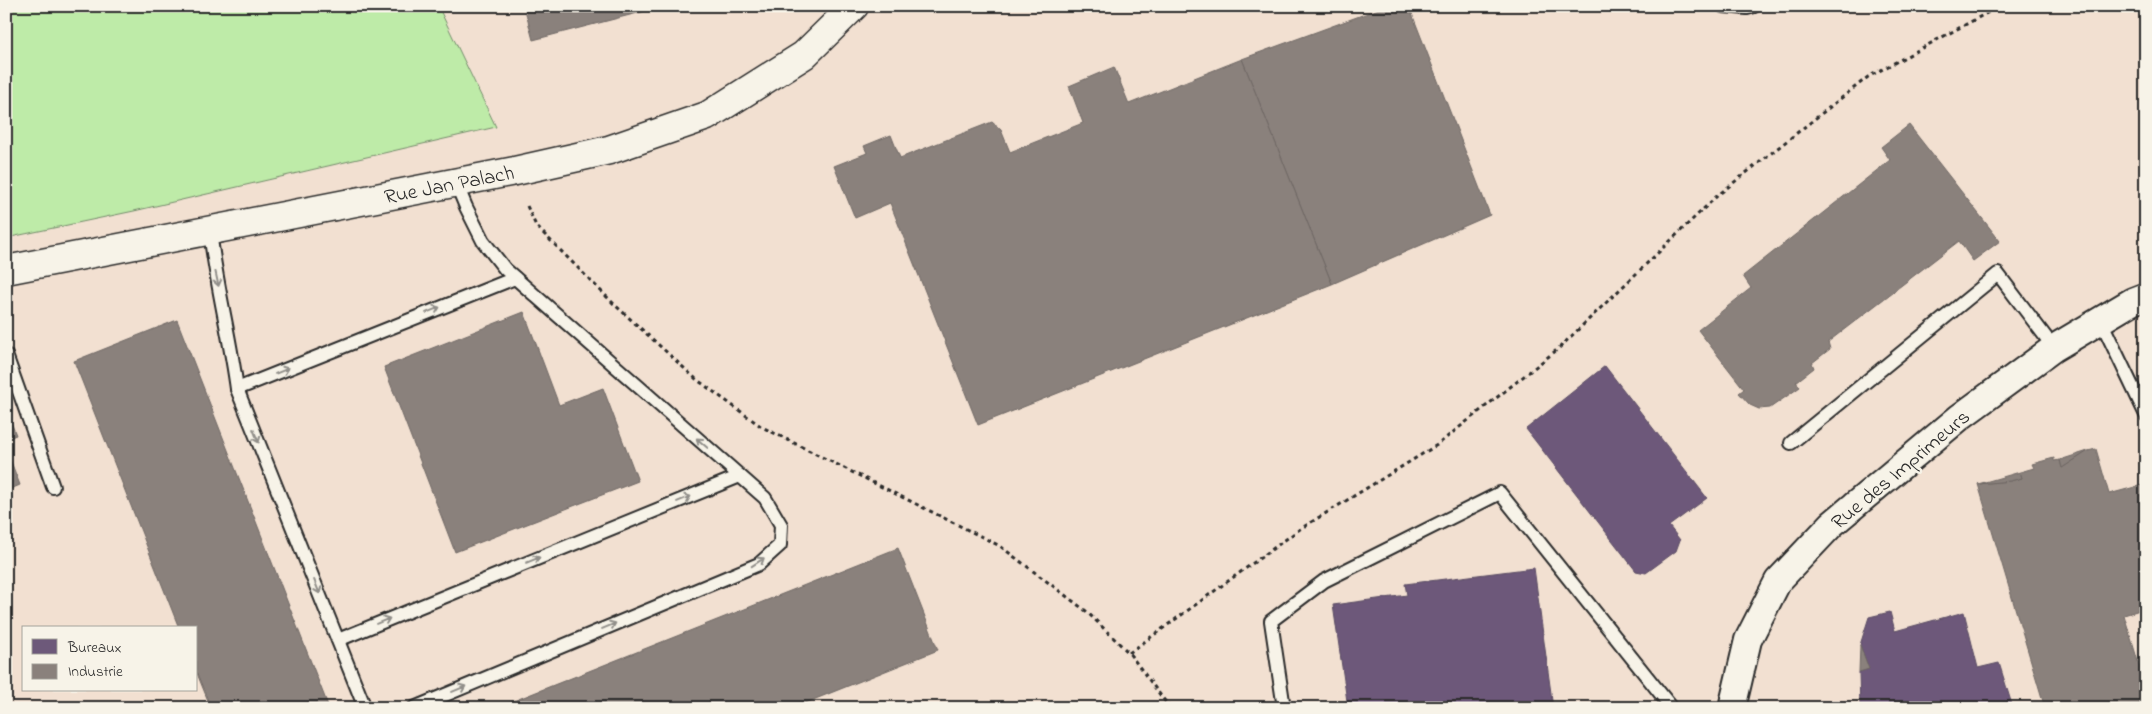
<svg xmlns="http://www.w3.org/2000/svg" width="2152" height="714" font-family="'Indie Flower',sans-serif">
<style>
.built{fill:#f2e0d1;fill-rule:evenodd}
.green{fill:#beeba8;stroke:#748b6a}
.offices{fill:#6d597a;stroke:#594b62}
.industry{fill:#8a817c;stroke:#6e6764}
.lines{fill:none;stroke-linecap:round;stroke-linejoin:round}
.lane-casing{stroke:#2b2b2b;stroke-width:16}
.street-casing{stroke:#2b2b2b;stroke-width:30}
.secondary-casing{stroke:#2b2b2b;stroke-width:31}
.path{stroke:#2b2b2b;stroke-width:3;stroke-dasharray:4 4;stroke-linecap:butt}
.lane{stroke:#f7f3e8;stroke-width:12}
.street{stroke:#f7f3e8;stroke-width:26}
.secondary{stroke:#f7f3e8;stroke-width:28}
.oneway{stroke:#918f8a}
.labels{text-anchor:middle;stroke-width:5;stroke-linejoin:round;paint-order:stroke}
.street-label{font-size:21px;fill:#2b2b2b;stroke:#f7f3e8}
</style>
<rect width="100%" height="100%" fill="#f7f3e8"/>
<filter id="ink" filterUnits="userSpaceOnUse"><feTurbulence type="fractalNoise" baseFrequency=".02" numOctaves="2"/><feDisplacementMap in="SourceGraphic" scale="10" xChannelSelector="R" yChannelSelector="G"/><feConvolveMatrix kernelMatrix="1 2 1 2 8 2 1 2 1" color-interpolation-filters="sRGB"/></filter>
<g filter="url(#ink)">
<path class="built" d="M438 6H2146V708H6V238L134 211 496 127ZM24 628H196V690H24Z"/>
<path class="green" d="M6 6H438L496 127 134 211 6 238Z"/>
<g class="offices">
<path d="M1605 366 1707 498 1669 526 1680 540 1676 551 1646 573 1636 571 1526 429Z"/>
<path d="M1534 568 1553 708H1348L1333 605 1407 595 1405 584Z"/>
<path d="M1890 612 1895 631 1964 612 1978 668 1999 663 2013 708H1860L1859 672 1869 669 1860 645 1869 617Z"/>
</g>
<g class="industry">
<path d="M524 6H661V7L533 40Z"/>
<path d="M1387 6H1409L1490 215 1332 284 1242 59Z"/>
<path d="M1242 59 1332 284 978 425 890 203 855 218 834 166 867 153 864 146 891 135 900 158 992 122 1001 130 1010 152 1083 123 1069 86 1114 67 1129 104Z"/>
<path d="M1909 125 2000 241 1973 261 1959 241 1828 342 1830 349 1812 363 1814 368 1796 382 1800 387 1770 408 1759 409 1750 405 1739 393 1744 389 1698 330 1751 288 1743 276 1890 160 1881 147Z"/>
<path d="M524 312 559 405 603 388 638 481 455 552 384 367Z"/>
<path d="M177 320 329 708H211L196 671V628H179L74 361Z"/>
<path d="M6 409 16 435 6 439Z"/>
<path d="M6 449 20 485 6 491Z"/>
<path d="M2096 449 2109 494 2146 484V608L2124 615 2146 688V708H2045L1978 484 2010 481 2022 478 2020 472 2034 468 2032 464 2054 458V461L2060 460 2062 468 2088 451Z"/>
<path d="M2088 451 2062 468 2060 460Z"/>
<path d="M2020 472 2022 478 2010 481 1978 484Z"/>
<path d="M898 548 938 650 793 708H496Z"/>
<path d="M1860 645 1869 669 1859 672Z"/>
<path d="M1347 702 1348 708H1327L1326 705Z"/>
</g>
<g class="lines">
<g class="lane-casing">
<g id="lane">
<path d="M1723 6 1747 8 1754 6"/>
<path d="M210 231C216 284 230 336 237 389L365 708"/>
<path d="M2101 321 2146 415"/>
<path d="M6 355 53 487"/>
<path d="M237 389 515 278"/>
<path d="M1791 443 1998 274 2054 348"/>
<path d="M338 640 740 476"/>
<path d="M414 708 759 564 780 545 781 525 765 498 505 269 483 241 466 207 456 183"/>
<path d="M1284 708 1271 621 1324 581 1500 493 1672 708"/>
</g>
</g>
<g class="street-casing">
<path id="street" d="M1732 708 1748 640 1778 581 1832 524 1960 417 2054 348 2133 301 2146 296"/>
</g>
<g class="secondary-casing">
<path id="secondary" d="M6 270 515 171 609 150 707 116 804 55 854 6"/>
</g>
<g class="path">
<path d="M527 206 536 226 615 305 696 379 762 427 1000 546 1086 611 1129 653 1170 708"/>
<path d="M1129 653 1300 529 1437 445 1558 349 1718 195 1868 77 2000 6"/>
</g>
<use href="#lane" class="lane"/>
<use href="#street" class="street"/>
<use href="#secondary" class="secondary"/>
</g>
<defs><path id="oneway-shaft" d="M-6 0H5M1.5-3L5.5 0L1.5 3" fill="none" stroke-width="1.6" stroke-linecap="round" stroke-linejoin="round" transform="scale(1.25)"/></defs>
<g class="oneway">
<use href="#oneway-shaft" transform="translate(217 279) rotate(78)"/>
<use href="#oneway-shaft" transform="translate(433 310) rotate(-22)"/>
<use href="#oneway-shaft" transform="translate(282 371) rotate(-22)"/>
<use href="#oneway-shaft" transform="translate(256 436) rotate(68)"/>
<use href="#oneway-shaft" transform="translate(702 443) rotate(-139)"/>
<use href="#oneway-shaft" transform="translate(684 499) rotate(-22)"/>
<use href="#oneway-shaft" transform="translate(533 560) rotate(-22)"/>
<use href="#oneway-shaft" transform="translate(758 562) rotate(-33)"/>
<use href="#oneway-shaft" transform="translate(317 587) rotate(68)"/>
<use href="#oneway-shaft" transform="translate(383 621) rotate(-22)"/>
<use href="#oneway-shaft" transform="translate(609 626) rotate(-23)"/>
<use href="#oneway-shaft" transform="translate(459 689) rotate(-23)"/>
</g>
</g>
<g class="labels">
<g class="street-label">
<text transform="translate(449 184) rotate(-11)" y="7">Rue Jan Palach</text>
<text transform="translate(1900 469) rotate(-40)" y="7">Rue des Imprimeurs</text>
</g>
</g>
<rect width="2152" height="714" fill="none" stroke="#f7f3e8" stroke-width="25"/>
<rect x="12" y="12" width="2127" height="689" fill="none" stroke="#2b2b2b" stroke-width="2" filter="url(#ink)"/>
<rect x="22" y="626" width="175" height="65" fill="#f7f3e8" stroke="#a5a39c"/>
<rect x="32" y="639" width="25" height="15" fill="#6d597a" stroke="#a5a39c"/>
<text x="68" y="652" font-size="15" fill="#2b2b2b">Bureaux</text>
<rect x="32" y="664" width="25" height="15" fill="#8a817c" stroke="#a5a39c"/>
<text x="68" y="676" font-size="15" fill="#2b2b2b">Industrie</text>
</svg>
